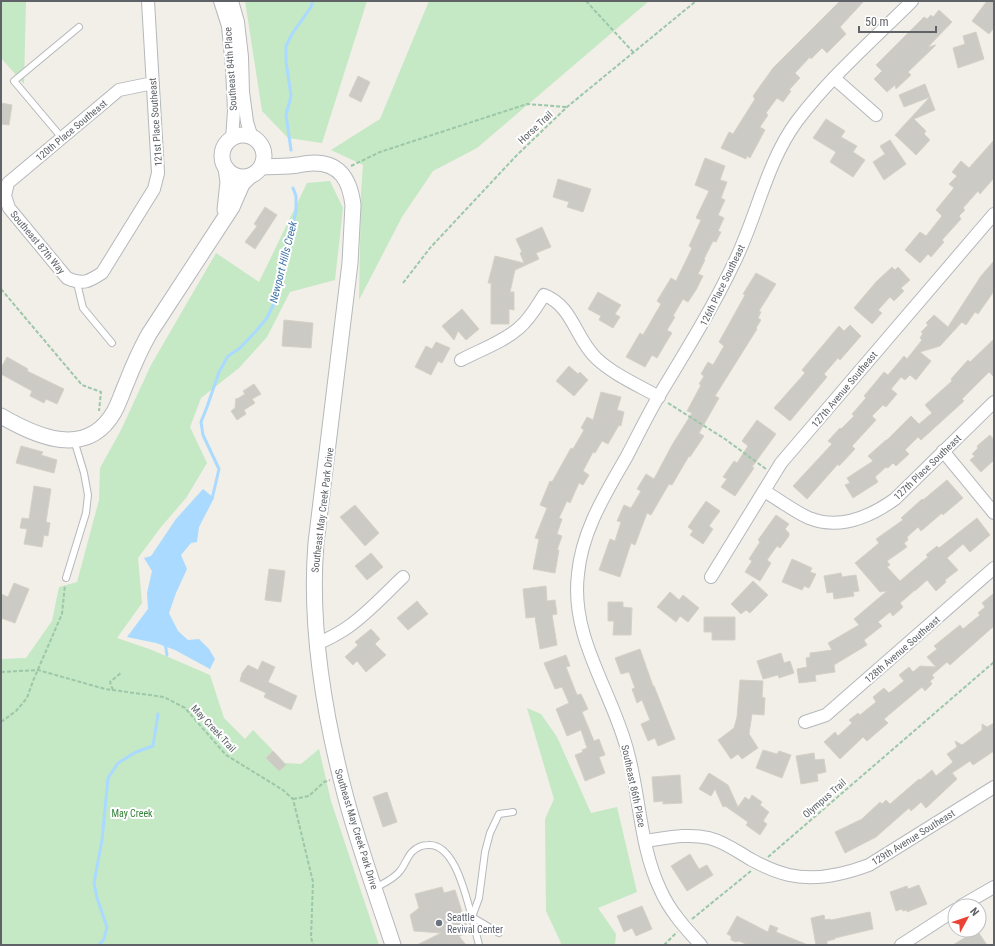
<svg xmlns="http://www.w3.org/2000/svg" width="995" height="946" font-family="'Roboto Condensed',sans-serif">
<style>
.green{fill:#c5e8c5}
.water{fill:#aadaff}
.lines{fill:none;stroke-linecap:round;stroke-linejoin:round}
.stream{stroke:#aadaff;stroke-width:3}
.building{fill:#cccac5;stroke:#d6d1c6}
.service-casing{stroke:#b5b8bc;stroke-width:8}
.minor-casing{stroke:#b5b8bc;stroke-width:14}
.tertiary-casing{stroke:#b5b8bc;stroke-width:17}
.path{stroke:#9cc7a9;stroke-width:2;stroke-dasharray:4 2;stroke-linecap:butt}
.service{stroke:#fff;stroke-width:6}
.minor{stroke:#fff;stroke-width:12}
.tertiary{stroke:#fff;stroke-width:15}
.worship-dot{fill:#6b7280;stroke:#fff;stroke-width:1.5}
.labels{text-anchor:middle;stroke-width:4;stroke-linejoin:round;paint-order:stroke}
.street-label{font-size:10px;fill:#5f6368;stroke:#fff}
.park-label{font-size:10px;fill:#348238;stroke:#fff}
.worship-label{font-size:10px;fill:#5b616d;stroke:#fff;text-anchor:start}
.water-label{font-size:11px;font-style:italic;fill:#4174aa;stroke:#fff}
</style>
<rect width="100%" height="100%" fill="#f1efe8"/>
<g class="green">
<path d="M1 1H26L24 84 1 58Z"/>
<path d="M245 1H367L322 143 288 138 262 111Z"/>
<path d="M429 1H649L477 148 433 171 402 217 359 300 361 193 363 165 331 150 380 119Z"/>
<path d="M330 181 343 208 335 280 290 292 267 337 239 368 201 398 190 427 207 463 186 498 161 527 138 558 142 603 117 638 152 650 210 675 224 718 245 739 253 730 285 763 301 764 319 749 331 801 379 945H1V659L26 658 52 621 59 587 77 582 99 500 100 468 121 430 151 365 216 253 259 282 307 183Z"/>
<path d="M527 708 541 714 557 737 591 813 617 807 637 892 598 908 616 934 615 945H560L561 943 546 911 545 819 554 799Z"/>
</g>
<path class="water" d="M203 489 214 498 199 527 197 542 191 543 181 555 187 569 176 593 169 613 178 631 188 640 199 639 209 649 215 659 210 669 175 650 156 643 127 637 148 609 147 593 152 571 144 558 151 556 176 519Z"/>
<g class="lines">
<g class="stream">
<path d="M291 150 286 115 291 96 286 61V46L292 34 311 7 313 1"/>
<path d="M212 499 219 469 203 435 201 422 207 407 219 372 228 356 240 348 256 331 267 318 274 303 289 236 296 212V196L293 188"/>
<path d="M165 643 167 655"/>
<path d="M99 945 104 939 107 927 97 898 94 883 102 840 108 778 118 763 136 752 153 746 158 714"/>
</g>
</g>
<g class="building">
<path d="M840 1H864L840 27 846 34 827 53 822 48 811 59 810 57 795 73 800 78 789 90 791 91 783 102 777 98 766 113 768 115 760 127 765 130 750 158 747 156 746 159 721 148 729 132 733 134 755 99 753 96 773 68Z"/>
<path d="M987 1H994V28L989 34 972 21Z"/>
<path d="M939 10 952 22 928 47 936 45 908 72 911 75 896 89 895 85 887 92 874 79 882 71 876 65 924 17 927 19 931 15 933 17Z"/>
<path d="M976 32 984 59 958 68 953 48 965 44 963 36Z"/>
<path d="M358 76 370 82 361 102 349 96Z"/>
<path d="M925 84 930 97 904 107 899 95Z"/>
<path d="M930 97 935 110 914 119 926 131 924 134 930 140 916 155 895 135Z"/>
<path d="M1 103 12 105 9 125 1 124Z"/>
<path d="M826 119 845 131 841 137 857 146 853 152 865 160 853 177 830 162 836 152 813 138Z"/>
<path d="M890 140 906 164 884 180 873 162 885 154 880 146Z"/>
<path d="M994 140V178L980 194 978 191 963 208 965 210 959 216 961 219 942 240 944 242 931 257 928 254 920 263 905 250 920 232 926 236 942 216 936 210 954 188 949 184 957 176 952 172 961 161 969 168Z"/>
<path d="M705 158 725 166 720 180 727 182 721 198 725 200 718 215 724 218 718 231 721 232 716 242 713 241 704 259 705 260 698 274 703 276 696 290 688 302 683 299 673 316 675 317 667 330 672 333 664 346 657 358 652 355 645 367 626 357 640 333 643 335 661 304 657 301 671 278 676 281 692 248 689 246 701 220 696 218 709 191 695 185Z"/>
<path d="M558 179 591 189 583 212 567 207 569 202 553 197Z"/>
<path d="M265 207 277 215 255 249 245 242 257 226 254 224Z"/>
<path d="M542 227 551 247 536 253 539 259 515 270 510 292H514V310L509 309V324H491V283H488L495 256 524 263 520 253 522 252 516 239Z"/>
<path d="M994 261V291L978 314 975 312 966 325 962 322 940 346 920 352 931 361 916 380 910 375 905 380 901 377 891 389 897 394 886 407 883 405 872 416 876 420 852 446 855 449 839 466 838 464 807 499 793 486 832 444 828 441 840 428 841 429 854 416 852 414 866 398 864 396 884 372 888 375 904 356 907 359 922 340 920 338 923 333 921 332 928 325 926 323 934 315 948 327 981 276Z"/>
<path d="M892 267 895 270 898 267 910 280 901 288 904 291 894 301 890 297 878 310 882 313 872 324 854 308 876 282Z"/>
<path d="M756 273 776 284 759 311 761 312 758 318 761 320 756 328 757 329 715 396 719 398 699 433 704 436 690 457 689 456 672 485 669 484 651 515 647 513 635 545 631 543 620 577 599 570 610 539 615 541 621 522 617 521 624 505 631 508 641 491 637 489 646 474 654 479 672 445 692 413 687 411 701 385 699 384 704 376 701 374 708 362 713 365 724 346 719 342 745 295 743 294Z"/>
<path d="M598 292 621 305 615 314 620 317 613 328 599 320 601 316 588 309Z"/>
<path d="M462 309 479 329 466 340 458 331 454 340 442 326Z"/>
<path d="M284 320 313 323 311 348 282 346Z"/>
<path d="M850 325 861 336 840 360 838 358 824 374 827 377 790 421 774 408 805 373 802 370 839 326 844 331Z"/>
<path d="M994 339V377L989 372 962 399 964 401 921 440 918 437 905 450 909 454 896 466 893 463 888 468 886 467 875 477 878 482 853 498 845 485 850 483 847 478 873 461 868 456 886 440H887L911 416 919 424 932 413 925 405 952 381 951 379 968 360 970 362Z"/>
<path d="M436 342 450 348 442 363 438 361 431 375 415 367 426 346 432 349Z"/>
<path d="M7 357 28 369 27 371 64 389 57 404 46 399 44 403 30 396 32 391 1 374V368Z"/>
<path d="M569 366 578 374 580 372 588 380 574 396 556 381Z"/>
<path d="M254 384 261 394 252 399 255 403 244 410 246 414 237 420 231 411 235 408 236 398 237 399 245 394 243 391Z"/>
<path d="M601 392 621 397 617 410 624 412 621 426 619 425 608 444 602 441 595 453 593 452 583 471 589 475 583 485 579 483 570 503 567 501 559 518 562 519 557 534 562 536 557 550H559L555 573 533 569 539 539 535 538 547 508 540 505 550 481 552 482 571 448 573 449 584 430 581 428 587 417 593 420Z"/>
<path d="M757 420 776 434 752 467 754 468 735 496 721 487 727 479 723 477 734 461 737 463 748 446 742 441Z"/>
<path d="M990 435 994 440V460L981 472 970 460 975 456 972 454 978 448 977 446Z"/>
<path d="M21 446 43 452 41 455 57 460 54 473 16 463Z"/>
<path d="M947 480 963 498 943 515 942 513 921 531 918 527 907 537 908 540 904 543 907 547 887 561 890 565 887 567 900 581 928 557 926 555 937 546 939 548 977 518 990 535 970 552 963 544 947 558 958 570 945 580 946 582 936 591 927 580 915 591V590L900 603 903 607 893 616 890 612 878 622 882 626 864 640 867 645 834 665 835 672 815 675 816 681 799 683 797 669 807 667 806 658 810 657V653L832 650 828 643 859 625 854 619 887 591 880 592 855 563 879 543 876 539 903 520 901 518 922 499 923 500Z"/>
<path d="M34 486 51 489 46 522 50 523 48 536 44 535 42 547 24 544 27 529 20 528 22 518 29 519Z"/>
<path d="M706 501 720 511 709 526 713 529 703 544 690 535 693 531 688 527Z"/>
<path d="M355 505 379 533 365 546 340 517Z"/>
<path d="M776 515 789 524 785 529 789 533V536L780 548 777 546 767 560 771 563 760 581 745 572 752 561 749 559 760 542 758 540Z"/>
<path d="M371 553 383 567 367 580 355 566Z"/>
<path d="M792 559 812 568 810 572 816 574 809 588 804 586 802 590 782 582Z"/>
<path d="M269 569 285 571 281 602 265 600Z"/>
<path d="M841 573 842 577 856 575 859 591 853 592 854 596 834 599 833 592 827 593 824 576Z"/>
<path d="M753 581 768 595 750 613 746 610 741 614 731 604Z"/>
<path d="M14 583 29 589 15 623 1 618V594L8 597Z"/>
<path d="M546 586 547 601 555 600 557 614 552 615 557 645 540 649 535 617 526 618 523 589Z"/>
<path d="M670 592 679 600 683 595 699 608 688 622 680 616 676 622 657 607Z"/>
<path d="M994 593V626L950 665 947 662 932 675 934 678 930 681 932 684 925 691 922 687 884 719 888 723 867 741 863 737 840 759 824 742 835 732 838 736 852 723 849 720 858 713 860 715 876 702 873 697 884 688 889 693 904 681 899 675 909 667 913 672 920 666 936 667 927 657 937 649 934 646 960 625 963 629 980 615 978 613 985 607 982 603Z"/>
<path d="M417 601 428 614 408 630 397 618Z"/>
<path d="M608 602H623V607L632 608 631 635H613L614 621H608Z"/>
<path d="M704 617H735V640H712V632H704Z"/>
<path d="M371 629 380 639 375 644 386 655 366 672 357 661 353 665 345 657 358 645 355 642Z"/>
<path d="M640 649 653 686H654L675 739 658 746 655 738 648 741 641 724 650 720 642 700 637 703 632 689 635 688 629 672 621 674 615 658Z"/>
<path d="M781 653 784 663 790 661 794 673 779 678 778 675 763 679 757 661Z"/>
<path d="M566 655 570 666 566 667 577 695 581 694 588 709 582 712 594 741 599 739 605 755 599 757 605 773 585 781 575 755 583 752 582 750 587 748 581 730 567 736 556 709 569 703 562 687 555 689 544 663Z"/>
<path d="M262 661 275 667 268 682 297 696 291 710 264 697 266 693 240 681 242 673 248 665 258 670Z"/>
<path d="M740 680 763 681 762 697 765 698 764 715 752 714 749 734 758 748 742 759 738 754 731 759 718 740 734 728 737 717Z"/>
<path d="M994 723V751L973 765 970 761 952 773 957 779 926 808 921 802 911 811 909 808 876 837 845 853 835 832 862 819 880 802 882 804 886 800 890 804 919 779 920 780 932 770 936 776 953 762 947 754 957 747 955 741 962 745 982 730V724L987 727Z"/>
<path d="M763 750 777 754 779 751 791 755 782 778 756 768Z"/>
<path d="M273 751 286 765 279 771 266 758Z"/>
<path d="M814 753 815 760 824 759 826 772 817 774 818 781 801 784 796 756Z"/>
<path d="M709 773 728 785 738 807 745 797 749 800 752 795 762 802 760 805 769 812 763 821 767 824 760 835 746 825 748 822 725 806 723 807 715 789 711 796 699 789Z"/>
<path d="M680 775 682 803 663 804V801L654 802 652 777Z"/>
<path d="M387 792 397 822 383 827 373 797Z"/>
<path d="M690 854 699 869 707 865 713 875 687 891 671 866Z"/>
<path d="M919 885 927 904 907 912V910L903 911 902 909 896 911 890 892 907 886 908 889Z"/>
<path d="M442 887 444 893 455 890 469 933 459 936 466 945H417L441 933 414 931 410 915 419 908 415 894Z"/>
<path d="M642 906 652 929 636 936 632 928 624 932 617 916Z"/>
<path d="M870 912 873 929 835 938V939L827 941V945H816L811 918 824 915 825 920 830 919 831 920Z"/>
<path d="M737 916 768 932 770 925 778 928 776 932 808 945H748L739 941 736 942 731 940V936L727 934Z"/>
<path d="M977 930 987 945H953Z"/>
</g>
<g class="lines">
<g class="service-casing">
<g id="service">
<path d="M62 138 14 81 79 27"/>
<path d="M77 283 83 308 112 343"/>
<path d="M66 578 86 513 88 495 84 473 74 440"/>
<path d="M375 888C384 883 394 879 400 871 405 865 407 857 412 852 417 847 421 845 428 845 455 843 466 897 472 917L499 933"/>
<path d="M479 945 472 917 479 898 485 852 490 833 499 814 513 812"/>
</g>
</g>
<g class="minor-casing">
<g id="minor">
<path d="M148 1 158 173 154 189 102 273C88 282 83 285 67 278L9 208 5 196 8 183 119 90 153 83"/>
<path d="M220 1 228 26 232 68 234 111 232 139"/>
<path d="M232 1 238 22 242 57 243 92 247 122 252 138"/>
<path d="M834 78 876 115"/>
<path d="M461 360C480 350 503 342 519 328 530 319 537 306 544 295 573 306 575 338 596 358 614 375 638 385 659 397"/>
<path d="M943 451 994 513"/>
<path d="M764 491C778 499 795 512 809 518 839 530 870 517 895 499L994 402"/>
<path d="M711 577 781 463 994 214"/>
<path d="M317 644C328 639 338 634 348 627 368 613 385 594 403 577"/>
<path d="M805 722 826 715 994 568"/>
<path d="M645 841C667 838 687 833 709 838 725 842 738 852 752 860 763 866 776 872 789 875 815 881 845 874 869 865L994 787"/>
<path d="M961 906 994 887"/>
<path d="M701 945C685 928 669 910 660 889 640 847 640 797 628 753 613 692 570 639 578 574 582 530 606 493 627 456 638 435 648 414 660 394 686 351 712 309 734 263 757 217 766 163 797 121 830 77 873 40 912 1"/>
<path d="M901 945 955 910"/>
</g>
</g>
<g class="tertiary-casing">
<g id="tertiary">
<circle cx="243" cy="156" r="21"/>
<path d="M261 167C273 166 286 167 298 165 303 164 308 163 314 163 341 163 350 181 353 205L350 263 316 543C309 628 324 715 346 798 359 847 377 896 393 945"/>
<path d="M225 210 228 182 226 168"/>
<path d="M1 416C37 437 87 459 114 412 119 403 122 393 126 384 133 366 140 350 149 334L232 207 242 184 250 176"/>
</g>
</g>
<g class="path">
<path d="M586 1 634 53"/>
<path d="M351 166 380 152 527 104 567 107"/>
<path d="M403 283 430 248 516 156 567 107 696 1"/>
<path d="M1 289 82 385 101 392 99 411"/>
<path d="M668 403 725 439 766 469"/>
<path d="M1 672 38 670 105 689 164 697 185 708 226 755 283 790 293 799 313 882 311 937 313 945"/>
<path d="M113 690 110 682 122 672"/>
<path d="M1 722 16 711 27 698 33 681 62 614 65 585"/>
<path d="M293 799 309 796 324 782 330 780"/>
<path d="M768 857 994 662"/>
<path d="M692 919 751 871"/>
<path d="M664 945 677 932"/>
</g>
<use href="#service" class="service"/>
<use href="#minor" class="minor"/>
<use href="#tertiary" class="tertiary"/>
</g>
<circle class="worship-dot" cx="439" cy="923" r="4"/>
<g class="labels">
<g class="street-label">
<text transform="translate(230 69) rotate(-94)" y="4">Southeast 84th Place</text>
<text transform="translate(155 122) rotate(-94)" y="4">121st Place Southeast</text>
<text transform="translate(535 127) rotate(-43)" y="4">Horse Trail</text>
<text transform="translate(71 130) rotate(-40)" y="4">120th Place Southeast</text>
<text transform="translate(38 242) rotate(50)" y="4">Southeast 87th Way</text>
<text transform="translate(722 285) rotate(-64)" y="4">126th Place Southeast</text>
<text transform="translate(844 389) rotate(-50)" y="4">127th Avenue Southeast</text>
<text transform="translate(927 467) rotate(-44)" y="4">127th Place Southeast</text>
<text transform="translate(322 510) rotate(-83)" y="4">Southeast May Creek Park Drive</text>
<text transform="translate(902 649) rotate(-41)" y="4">128th Avenue Southeast</text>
<text transform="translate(214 728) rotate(47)" y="4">May Creek Trail</text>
<text transform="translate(634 786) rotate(78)" y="4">Southeast 86th Place</text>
<text transform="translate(824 798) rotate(-41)" y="4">Olympus Trail</text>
<text transform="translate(357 829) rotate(73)" y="4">Southeast May Creek Park Drive</text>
<text transform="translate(913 837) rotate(-32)" y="4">129th Avenue Southeast</text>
</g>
<g class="park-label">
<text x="132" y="817">May Creek</text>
</g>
<g class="worship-label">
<text x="447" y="921">Seattle<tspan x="447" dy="12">Revival Center</tspan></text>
</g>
<g class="water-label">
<text transform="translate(283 262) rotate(-76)" y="4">Newport Hills Creek</text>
</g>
</g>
<rect width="995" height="946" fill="none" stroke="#5f6368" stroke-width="4"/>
<g transform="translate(967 918) rotate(50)"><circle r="19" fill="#ffffff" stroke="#bfc1c3"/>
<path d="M0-3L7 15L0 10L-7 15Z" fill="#ea4335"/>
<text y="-6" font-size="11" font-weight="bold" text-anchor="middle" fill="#5f6368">N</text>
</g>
<path d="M859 26v6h77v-6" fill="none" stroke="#5f6368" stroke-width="2"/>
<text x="865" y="26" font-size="12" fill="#5f6368" stroke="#ffffff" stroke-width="3" paint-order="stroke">50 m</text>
</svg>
